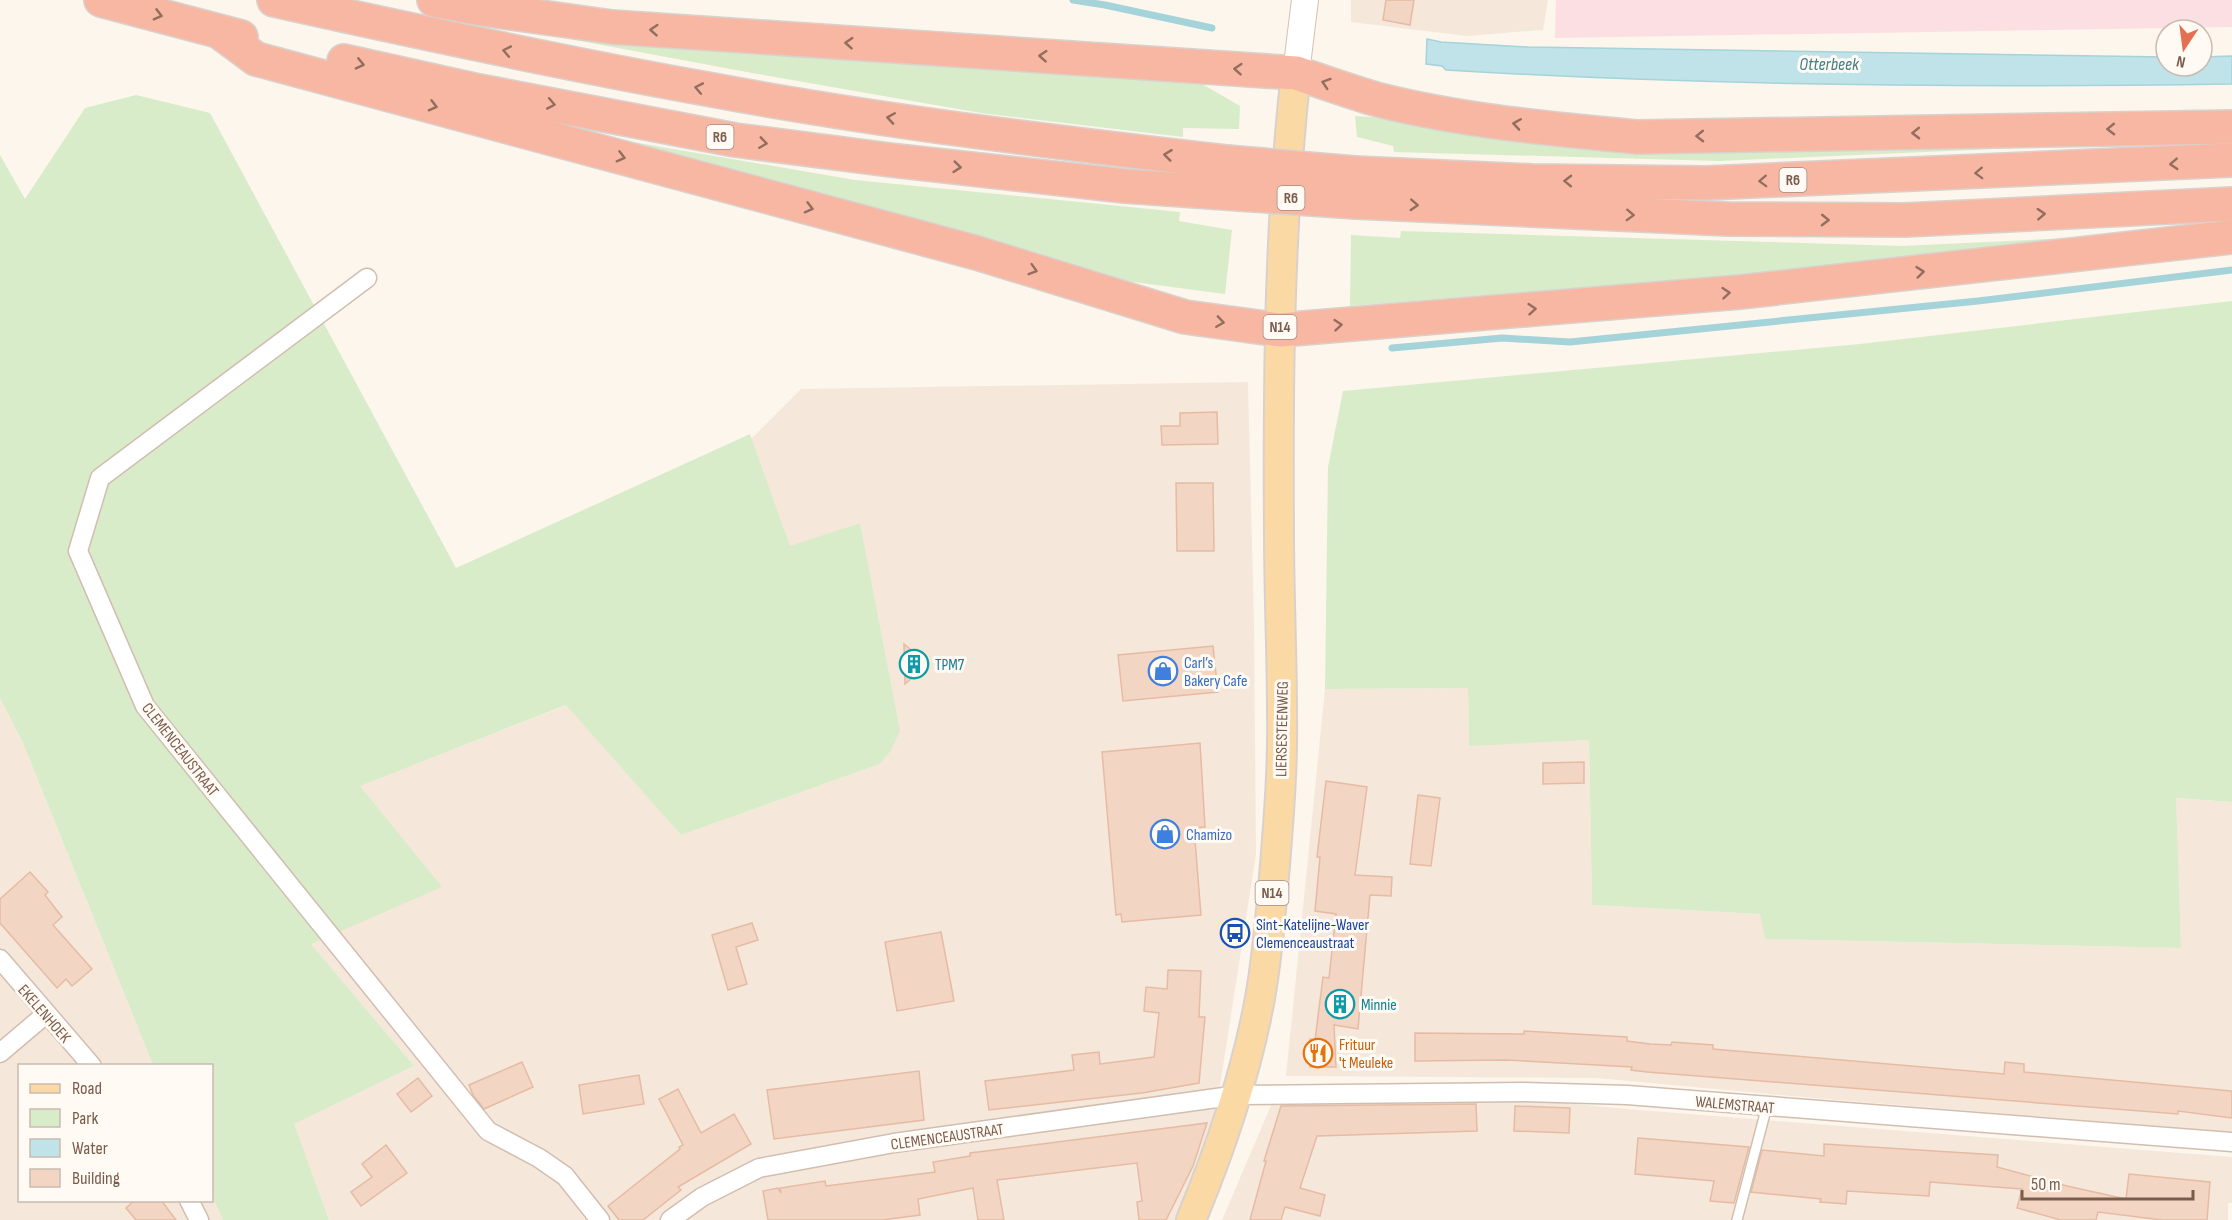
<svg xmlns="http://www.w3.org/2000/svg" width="2232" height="1220" font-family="'Sofia Sans Condensed',sans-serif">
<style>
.residential{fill:#f5e8da}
.medical{fill:#fbdfe3}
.green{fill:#d8ecc9}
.water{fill:#bfe3e8;stroke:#a5d3da;stroke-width:1.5}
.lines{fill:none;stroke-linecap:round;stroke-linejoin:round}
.stream{stroke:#a5d3da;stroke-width:7}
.building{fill:#f3d5c3;stroke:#e6bba3;stroke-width:1.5}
.lane-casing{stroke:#d1beb0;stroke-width:12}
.street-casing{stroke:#d1beb0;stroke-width:21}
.secondary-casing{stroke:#d6c0b0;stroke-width:28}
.primary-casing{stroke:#dad1cd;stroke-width:32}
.highway-casing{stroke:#dad1cd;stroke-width:36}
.lane{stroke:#fff;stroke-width:9}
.street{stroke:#fff;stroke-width:18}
.secondary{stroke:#fff;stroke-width:26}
.primary{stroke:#fbd9a5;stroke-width:28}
.highway{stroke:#f7b7a3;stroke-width:33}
.highway-bridge-casing{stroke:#dad1cd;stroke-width:36;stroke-linecap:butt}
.highway-bridge{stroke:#f7b7a3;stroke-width:33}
.oneway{stroke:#936e5e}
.labels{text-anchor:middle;stroke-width:6;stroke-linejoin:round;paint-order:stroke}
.shield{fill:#fffaf3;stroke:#a28b7f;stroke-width:1.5}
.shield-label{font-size:15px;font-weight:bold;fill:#7a5c4d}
.shop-label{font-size:16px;fill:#366cbe;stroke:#fffaf3;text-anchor:start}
.culture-label{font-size:16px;fill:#0d838f;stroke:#fffaf3;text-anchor:start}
.street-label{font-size:16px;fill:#7a5c4d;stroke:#fffaf3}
.transit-label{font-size:16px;fill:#164399;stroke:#fffaf3;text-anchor:start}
.food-label{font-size:16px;fill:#c56008;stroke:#fffaf3;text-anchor:start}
.water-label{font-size:18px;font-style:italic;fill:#437c86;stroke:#fffaf3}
</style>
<rect width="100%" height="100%" fill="#fdf6ec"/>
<g class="residential">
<path d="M1351 0H1548L1543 30 1467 36 1351 22Z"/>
<path d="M1248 382 1254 624 1256 854 1217 1105 1194 1182 1177 1220H329L293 1124 414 1066 311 944 359 786 567 705 681 835 880 764 890 752 860 523 790 547 751 439 801 389Z"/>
<path d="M1468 688 1469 745 1589 740 1592 905 1760 914 1766 939 2181 948 2175 798 2232 802V1132L1824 1099 1596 1078 1286 1076 1325 689Z"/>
<path d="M0 698 23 743 153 1065 20 1066V1200H212V1196L223 1220H0Z"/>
<path d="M1493 1096 1627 1109 2232 1157V1203H2228V1220H1222L1272 1103Z"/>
</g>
<path class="medical" d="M1556 0H2232V27L1555 38Z"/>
<g class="green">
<path d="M452 17 1190 77 1240 106 1239 129 1183 128V137L981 113 752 73Z"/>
<path d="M136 95 210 113 456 568 750 434 790 546 860 523 900 731 890 752 880 764 681 835 566 705 360 786 442 887 311 944 414 1066 294 1124 329 1220H223L212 1196V1066L153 1065 23 743 0 698V155L25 199 85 108Z"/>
<path d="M1355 116 1403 119 2197 140 1719 161 1394 152 1393 146 1357 137Z"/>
<path d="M557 129 855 180 1180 212 1179 221 1232 230 1225 294 1126 281Z"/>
<path d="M1401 231 1902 246 2151 234 1754 274 1350 306 1351 235 1400 238Z"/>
<path d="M2232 301V802L2176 798 2181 948 1765 939 1760 914 1592 905 1589 740 1469 746 1468 688 1325 689 1328 467 1343 391 1860 344Z"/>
</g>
<path class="water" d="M1427 39 1441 42 1528 47 2166 57V66H2202V57L2232 56V84C1970 88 1707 86 1446 70L1442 66 1426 64Z"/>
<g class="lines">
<g class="stream">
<path d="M1073 0 1105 5 1212 28"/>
<path d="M1392 348 1502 338 1570 342 1978 301 2232 270"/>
</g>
</g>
<g class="building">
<path d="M1386 0H1414L1410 25 1383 20Z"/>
<path d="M1217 412 1218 444 1162 445 1161 426H1180V413Z"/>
<path d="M1176 483H1213L1214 551H1177Z"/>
<path d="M904 644 917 655H923L924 674H917L905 684Z"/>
<path d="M1213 646 1218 692 1123 701 1118 655Z"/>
<path d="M1200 743 1205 827 1194 828 1201 915 1122 922 1121 914 1116 915 1102 752Z"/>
<path d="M1584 762V783L1543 784V763Z"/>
<path d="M1326 781 1367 787 1355 875 1392 877 1391 896 1370 895 1358 1029 1334 1025 1336 1067H1310V1039L1315 1040 1323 977 1329 978 1336 914 1315 911 1320 857H1317Z"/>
<path d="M1418 795 1440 798 1431 866 1410 864Z"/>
<path d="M30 872 48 892 45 895 62 917 53 925 92 969 72 986 66 979 57 988 0 923V899Z"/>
<path d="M752 923 758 940 736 947 747 984 728 990 712 935Z"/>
<path d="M941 932 954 1001 897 1011 885 942Z"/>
<path d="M1168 970 1201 971 1199 1017H1205L1199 1083 1142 1093 989 1110 985 1081 1074 1070 1072 1055 1099 1052 1100 1064 1154 1057 1159 1013 1144 1011 1146 987 1167 989Z"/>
<path d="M1524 1031 1627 1037V1041L1650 1044 1671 1045 1672 1042 1713 1045V1049L2004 1074 2005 1062 2024 1064V1072L2232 1091V1118L2178 1111V1114L1647 1072 1631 1070 1632 1067 1506 1060 1415 1061V1033L1524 1034Z"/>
<path d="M522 1062 533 1087 484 1109 473 1095 469 1085Z"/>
<path d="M919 1071 924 1120 774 1139 767 1090Z"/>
<path d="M639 1075 644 1104 583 1114 579 1085Z"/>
<path d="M418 1078 432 1096 411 1112 397 1094Z"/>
<path d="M678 1089 701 1133 734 1114 751 1144 678 1187 681 1190 643 1220H619L608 1206 680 1149 679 1147 683 1145 659 1099Z"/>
<path d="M1476 1104 1477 1131 1317 1136 1300 1188 1325 1195 1320 1216 1285 1207 1281 1220H1250L1266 1161H1264L1281 1106Z"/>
<path d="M1515 1106 1570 1108 1569 1133 1514 1131Z"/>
<path d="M1207 1123 1193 1166 1166 1220H1139L1137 1202 1142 1201 1137 1163 997 1180 1004 1220H978L973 1188 918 1199 920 1215 882 1220H768L763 1191 778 1188 781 1193 780 1188 825 1181 826 1186 935 1172 933 1162 970 1156V1153Z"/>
<path d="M1638 1138 1749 1147 1734 1203 1710 1201 1714 1181 1635 1174Z"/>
<path d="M1824 1144 1998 1155 1997 1167 2067 1186 2126 1199 2129 1174 2210 1182 2207 1220H2162L2098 1212 2096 1220H2061L2017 1208 2022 1189 1930 1182 1929 1196 1847 1191 1846 1204 1820 1202 1821 1199 1751 1192 1762 1150 1824 1156Z"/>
<path d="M386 1145 407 1173 361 1206 351 1192 372 1177 362 1164Z"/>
<path d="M135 1200H161L176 1220H136L126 1208Z"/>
</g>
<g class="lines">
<g class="lane-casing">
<path id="lane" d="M1737 1220 1767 1106"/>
</g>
<g class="street-casing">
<g id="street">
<path d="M367 278 100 478 78 551 145 706 488 1131 539 1158 565 1176 600 1220"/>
<path d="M0 959 92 1066"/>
<path d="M0 1053 46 1014"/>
<path d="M189 1200 199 1220"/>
<path d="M670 1220 702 1197 759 1168 894 1143 1238 1095 1523 1092 1627 1095 2232 1142"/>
</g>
</g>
<g class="secondary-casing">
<path id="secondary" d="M1296 73 1305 0"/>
</g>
<g class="primary-casing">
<path id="primary" d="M1191 1220C1221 1148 1246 1075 1260 998 1268 954 1271 909 1275 865 1279 815 1283 764 1282 714 1282 653 1279 593 1279 533 1278 380 1279 226 1296 73"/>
</g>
<g class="highway-casing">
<g id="highway">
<path d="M101 0 241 37"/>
<path d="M274 0C418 32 562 63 707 89 878 121 1052 142 1226 162"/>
<path d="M434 0 476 8 612 27 1296 73C1324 82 1351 92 1379 100 1463 121 1551 129 1637 137L2232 127"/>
<path d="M221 33 256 59 977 253 1185 317 1280 330 1740 292 2232 237"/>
<path d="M344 61 479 91 735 140 890 160 1125 186 1225 193"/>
<path d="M1355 173 1532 181 1707 183 2232 160"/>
<path d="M1356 202 1728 219 1905 220 2232 204"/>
</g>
</g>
<use href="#lane" class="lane"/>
<use href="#street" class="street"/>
<use href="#secondary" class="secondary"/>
<use href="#primary" class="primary"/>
<use href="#highway" class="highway"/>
<g class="highway-bridge-casing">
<g id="highway-bridge">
<path d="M1226 162 1355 173"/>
<path d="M1225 193 1356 202"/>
</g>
</g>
<use href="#highway-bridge" class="highway-bridge"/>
</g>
<defs><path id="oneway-chevron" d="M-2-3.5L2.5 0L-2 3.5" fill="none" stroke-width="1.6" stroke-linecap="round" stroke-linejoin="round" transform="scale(1.5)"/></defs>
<g class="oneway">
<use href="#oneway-chevron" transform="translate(158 15) rotate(15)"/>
<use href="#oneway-chevron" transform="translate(654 30) rotate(-176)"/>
<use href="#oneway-chevron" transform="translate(849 43) rotate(-176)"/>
<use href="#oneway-chevron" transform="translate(507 51) rotate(-169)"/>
<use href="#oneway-chevron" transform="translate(1043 56) rotate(-176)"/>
<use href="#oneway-chevron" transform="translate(360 64) rotate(13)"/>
<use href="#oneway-chevron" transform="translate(1238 69) rotate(-176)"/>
<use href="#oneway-chevron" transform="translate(1326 83) rotate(-162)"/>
<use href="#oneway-chevron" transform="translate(699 88) rotate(-169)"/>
<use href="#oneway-chevron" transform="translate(551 104) rotate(11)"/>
<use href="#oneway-chevron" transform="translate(433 106) rotate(15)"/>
<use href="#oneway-chevron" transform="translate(891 118) rotate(-171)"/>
<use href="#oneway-chevron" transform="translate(1517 124) rotate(-171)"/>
<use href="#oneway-chevron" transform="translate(2111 129) rotate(179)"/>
<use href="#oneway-chevron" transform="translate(1916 133) rotate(179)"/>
<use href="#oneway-chevron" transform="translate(1700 136) rotate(179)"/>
<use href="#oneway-chevron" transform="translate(763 143) rotate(8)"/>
<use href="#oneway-chevron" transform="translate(1168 155) rotate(-173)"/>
<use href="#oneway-chevron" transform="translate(621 157) rotate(15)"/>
<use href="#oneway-chevron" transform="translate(2174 164) rotate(177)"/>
<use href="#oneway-chevron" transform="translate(957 167) rotate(6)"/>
<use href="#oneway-chevron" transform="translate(1979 173) rotate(178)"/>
<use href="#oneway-chevron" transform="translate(1568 181) rotate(-179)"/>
<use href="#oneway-chevron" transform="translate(1763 181) rotate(178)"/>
<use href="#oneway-chevron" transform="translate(1414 205) rotate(3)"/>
<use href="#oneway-chevron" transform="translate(809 208) rotate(15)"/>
<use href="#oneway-chevron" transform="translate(2041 214) rotate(-3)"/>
<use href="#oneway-chevron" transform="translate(1630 215) rotate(2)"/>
<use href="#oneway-chevron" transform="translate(1825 220) rotate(1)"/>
<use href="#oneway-chevron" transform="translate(1033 270) rotate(17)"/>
<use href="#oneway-chevron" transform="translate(1920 272) rotate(-6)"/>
<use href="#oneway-chevron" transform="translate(1726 293) rotate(-5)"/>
<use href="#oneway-chevron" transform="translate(1532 309) rotate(-5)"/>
<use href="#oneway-chevron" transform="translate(1220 322) rotate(8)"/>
<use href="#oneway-chevron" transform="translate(1338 325) rotate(-5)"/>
</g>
<defs>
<g id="building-ring" transform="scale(1.5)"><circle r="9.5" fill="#fffaf3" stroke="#0f9aa8" stroke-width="1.5"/><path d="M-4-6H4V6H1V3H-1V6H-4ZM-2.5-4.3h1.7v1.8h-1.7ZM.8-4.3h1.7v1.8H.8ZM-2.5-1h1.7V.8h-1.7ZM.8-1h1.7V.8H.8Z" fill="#0f9aa8"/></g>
<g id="shop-ring" transform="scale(1.5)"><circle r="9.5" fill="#fffaf3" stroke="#3f7fe0" stroke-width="1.5"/><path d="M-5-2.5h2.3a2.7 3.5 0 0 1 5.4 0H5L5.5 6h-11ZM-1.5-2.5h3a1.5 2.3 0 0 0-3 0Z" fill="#3f7fe0"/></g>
<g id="bus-ring" transform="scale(1.5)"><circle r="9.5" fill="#fffaf3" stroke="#1a4fb4" stroke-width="1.5"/><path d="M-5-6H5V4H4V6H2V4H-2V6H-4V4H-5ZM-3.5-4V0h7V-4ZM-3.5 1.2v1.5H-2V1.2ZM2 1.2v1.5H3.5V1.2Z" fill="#1a4fb4"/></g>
<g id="restaurant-ring" transform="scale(1.5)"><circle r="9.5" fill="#fffaf3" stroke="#e8710a" stroke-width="1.5"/><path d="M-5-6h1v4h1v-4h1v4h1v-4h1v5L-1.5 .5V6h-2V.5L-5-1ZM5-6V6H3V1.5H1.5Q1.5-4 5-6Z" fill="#e8710a"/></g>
</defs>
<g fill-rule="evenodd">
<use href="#building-ring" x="914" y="664"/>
<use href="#shop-ring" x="1163" y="671"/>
<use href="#shop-ring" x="1165" y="834"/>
<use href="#bus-ring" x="1235" y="933"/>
<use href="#building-ring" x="1340" y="1004"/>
<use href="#restaurant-ring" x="1318" y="1053"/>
</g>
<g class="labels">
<g class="shield">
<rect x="706.5" y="125" width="27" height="24" rx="4.5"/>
<rect x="1779.5" y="168" width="27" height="24" rx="4.5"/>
<rect x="1277.5" y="186" width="27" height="24" rx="4.5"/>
<rect x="1263.5" y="315" width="33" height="24" rx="4.5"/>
<rect x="1255.5" y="881" width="33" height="24" rx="4.5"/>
</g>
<g class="shield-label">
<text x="720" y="142">R6</text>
<text x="1793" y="185">R6</text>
<text x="1291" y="203">R6</text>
<text x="1280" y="332">N14</text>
<text x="1272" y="898">N14</text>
</g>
<g class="shop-label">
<text x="1184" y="668">Carl’s<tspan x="1184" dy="18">Bakery Cafe</tspan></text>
<text x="1186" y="840">Chamizo</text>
</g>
<g class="culture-label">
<text x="935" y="670">TPM7</text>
<text x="1361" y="1010">Minnie</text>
</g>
<g class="street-label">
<text transform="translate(1281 729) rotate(-89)" y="6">LIERSESTEENWEG</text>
<text transform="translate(181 749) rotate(52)" y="6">CLEMENCEAUSTRAAT</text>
<text transform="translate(45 1013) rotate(49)" y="6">EKELENHOEK</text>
<text transform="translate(1735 1104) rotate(5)" y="6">WALEMSTRAAT</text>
<text transform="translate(947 1136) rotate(-8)" y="6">CLEMENCEAUSTRAAT</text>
</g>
<g class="transit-label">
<text x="1256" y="930">Sint-Katelijne-Waver<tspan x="1256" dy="18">Clemenceaustraat</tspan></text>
</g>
<g class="food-label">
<text x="1339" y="1050">Frituur<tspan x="1339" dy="18">'t Meuleke</tspan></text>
</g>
<g class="water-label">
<text x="1829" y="70">Otterbeek</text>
</g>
</g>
<rect x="18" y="1064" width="195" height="138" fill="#fffaf3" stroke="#cabbb1" stroke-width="1.5"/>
<rect x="30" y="1084" width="30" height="9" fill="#fbd9a5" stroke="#cabbb1" stroke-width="1.5"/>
<text x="72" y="1094" font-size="18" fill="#7a5c4d">Road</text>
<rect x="30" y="1109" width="30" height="18" fill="#d8ecc9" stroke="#cabbb1" stroke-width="1.5"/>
<text x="72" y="1124" font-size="18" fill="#7a5c4d">Park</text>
<rect x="30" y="1139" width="30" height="18" fill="#bfe3e8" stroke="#cabbb1" stroke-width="1.5"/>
<text x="72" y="1154" font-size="18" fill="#7a5c4d">Water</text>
<rect x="30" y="1169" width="30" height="18" fill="#f3d5c3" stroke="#cabbb1" stroke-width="1.5"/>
<text x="72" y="1184" font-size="18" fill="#7a5c4d">Building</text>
<g transform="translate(2184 48) rotate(193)"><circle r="28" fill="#fffaf3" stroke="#cabbb1" stroke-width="1.5"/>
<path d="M0-4.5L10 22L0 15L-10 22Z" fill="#e76f51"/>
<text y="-9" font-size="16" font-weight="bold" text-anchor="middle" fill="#7a5c4d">N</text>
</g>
<path d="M2022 1190v9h171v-9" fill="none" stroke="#7a5c4d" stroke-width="3"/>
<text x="2031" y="1190" font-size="18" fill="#7a5c4d" stroke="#fffaf3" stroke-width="4.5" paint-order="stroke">50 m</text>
</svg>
